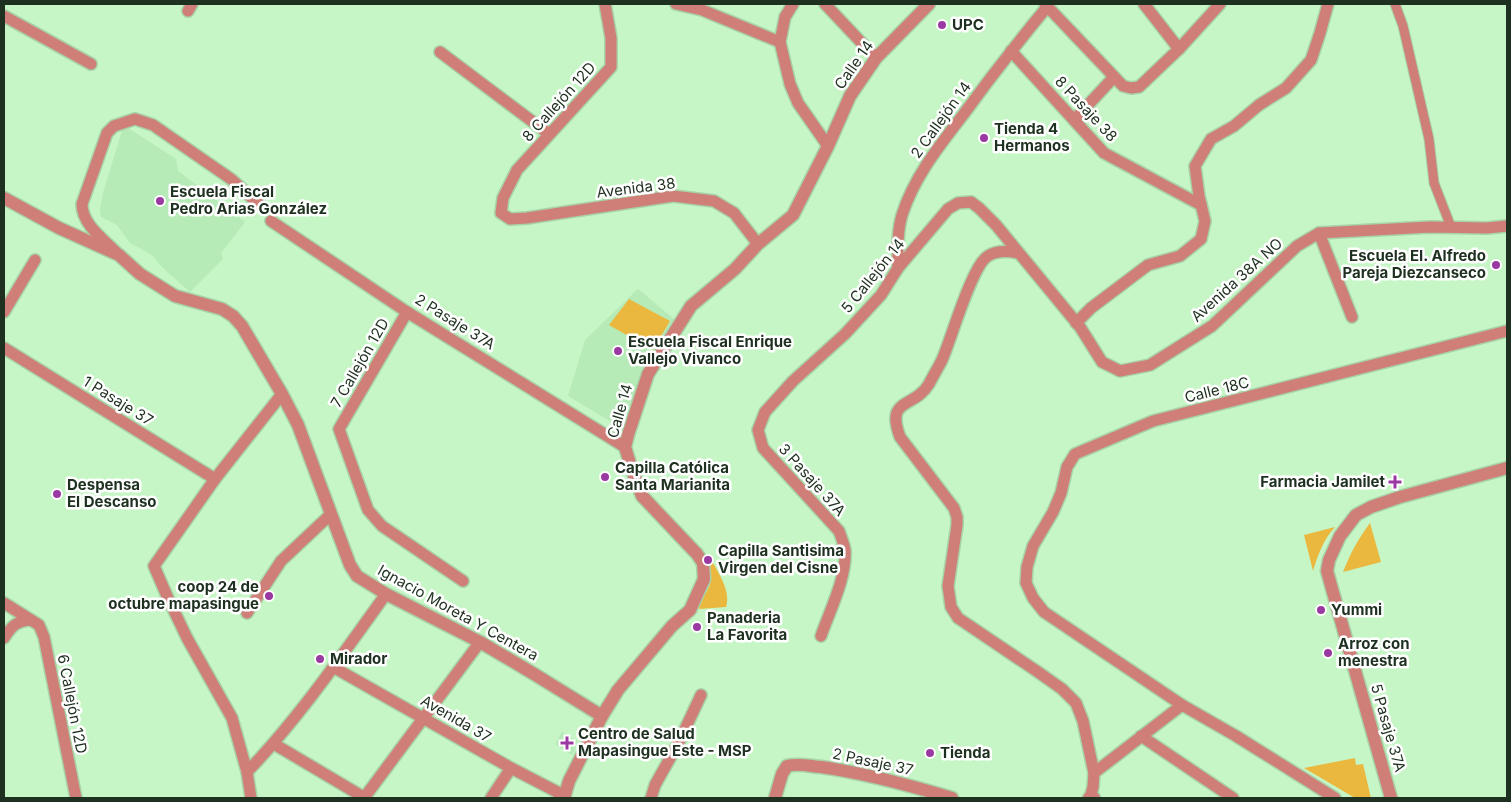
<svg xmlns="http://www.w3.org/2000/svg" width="1511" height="802" font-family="Inter,sans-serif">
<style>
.built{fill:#b6eab7}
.green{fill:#ebb83f}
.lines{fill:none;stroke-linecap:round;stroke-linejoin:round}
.pedestrian-casing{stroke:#a8d2a8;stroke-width:11}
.minor-casing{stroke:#a8d2a8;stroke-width:14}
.tertiary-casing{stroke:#a8d2a8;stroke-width:15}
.pedestrian{stroke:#cf7e78;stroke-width:9}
.minor{stroke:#cf7e78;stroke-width:11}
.tertiary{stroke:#cf7e78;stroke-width:12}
.poi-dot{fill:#9a39a1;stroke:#fff;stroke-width:2}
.labels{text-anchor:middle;stroke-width:5;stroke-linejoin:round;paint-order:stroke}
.poi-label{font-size:15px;font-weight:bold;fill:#1e301f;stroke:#fff;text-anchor:start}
.street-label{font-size:15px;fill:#1e301f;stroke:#fff}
</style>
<rect width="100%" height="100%" fill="#c6f5c6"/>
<g class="built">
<path d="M125 126 176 159 178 171 245 222 221 253 223 259 190 292 162 267 152 255 130 243 117 225 101 217 100 210 103 193 122 131Z"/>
<path d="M638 289 675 320 647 362 620 427 568 396 585 340Z"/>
<path d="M562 732 579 742 572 755 555 744Z"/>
</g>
<g class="green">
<path d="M629 299 670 321 653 350 609 325Z"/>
<path d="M1370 523 1381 562 1343 572C1350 554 1358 539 1370 523Z"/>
<path d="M1335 527C1323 540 1318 555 1313 571L1304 535Z"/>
<path d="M712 563H713C720 575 731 593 726 607L700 609 698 607V604C710 587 713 586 708 565Z"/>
<path d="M1355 758 1356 765 1363 764 1371 798H1355L1304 768Z"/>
</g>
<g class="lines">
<g class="pedestrian-casing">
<path id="pedestrian" d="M1395 4 1403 26 1429 139 1434 183 1451 227"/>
</g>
<g class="minor-casing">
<g id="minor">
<path d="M605 4 611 38V67L517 170 503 198 501 213 510 219 527 218 673 196 714 201 734 213 758 244"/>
<path d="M676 4 702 10 780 42"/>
<path d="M793 4 785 17 780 42 790 84 798 103 828 146"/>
<path d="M825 4 876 58"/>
<path d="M1045 4 1123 86 1131 88 1139 87 1179 49 1220 4"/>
<path d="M1144 4 1179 49"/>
<path d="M188 11 192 4"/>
<path d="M4 16 91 64"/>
<path d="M1011 51 1104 153 1201 205"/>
<path d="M440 52 549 134"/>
<path d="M1074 120 1114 77"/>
<path d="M271 221 407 312 625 447"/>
<path d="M1319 233 1352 317"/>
<path d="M116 252C102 238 82 224 82 204L107 133 114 126 135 119 153 125 231 179 261 206"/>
<path d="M1018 253C1008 251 997 250 988 256 972 265 951 340 942 360 938 368 933 376 929 384 914 409 885 397 900 437L954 508 957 517V525L948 586 951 607 958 618 1038 672 1062 689 1076 703 1083 721 1094 773 1093 787 1090 798"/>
<path d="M898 268C898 250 897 232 902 215 914 177 939 146 963 115 990 78 1018 42 1047 7"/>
<path d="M4 312 35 260"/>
<path d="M407 312 339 429 368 510 382 526 463 581"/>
<path d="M1076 323 1091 308 1148 265 1180 256 1201 239 1205 221 1199 196 1195 166 1211 139 1234 126 1259 105 1286 88 1311 60 1320 33 1328 4"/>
<path d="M4 348 215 479"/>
<path d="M4 603 39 625 44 637 76 798"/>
<path d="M247 613 281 561 331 514"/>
<path d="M821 636C830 610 847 577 845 550 844 544 841 537 839 531L763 448 758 430 765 412 793 381 845 334 881 295 898 268 948 209 958 203 971 202 979 208 996 225 1080 327 1102 362 1120 371 1150 365 1212 326 1297 246 1319 233 1430 227 1487 228 1507 226"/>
<path d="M4 638C11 627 16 621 30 620"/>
<path d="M333 667 511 768 565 796"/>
<path d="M1141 736 1233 798"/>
<path d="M274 744 365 798"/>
<path d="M247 772C299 718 342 655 386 594"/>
<path d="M1094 773 1182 705"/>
<path d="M251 798 247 772 232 718 187 638 167 596 154 566 215 479 282 394"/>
<path d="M364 798 480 642"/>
<path d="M491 798 511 768"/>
<path d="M651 798 655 785 679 742 701 695"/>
<path d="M1335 798 1236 736 1182 705 1044 612 1033 598 1026 583 1027 567 1033 546 1053 512 1061 493 1067 467 1075 454 1153 421 1507 331"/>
</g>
</g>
<g class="tertiary-casing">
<g id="tertiary">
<path d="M4 198 59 228 119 255 140 274 175 296 222 309 233 316 242 326 282 394 298 425 350 565 357 576 386 594 480 642 534 674 602 716"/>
<path d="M564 798 569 781 602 716 618 690 672 626 690 610 704 579 703 563 697 554 642 496 632 470 625 447 628 435 648 374 691 306 735 269 758 244 793 215 828 146 850 96 876 58 929 4"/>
<path d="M775 798 782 774 787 766C798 763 809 766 821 767 865 773 909 785 952 798"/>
<path d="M1089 798H1094"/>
<path d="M1391 798 1334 596 1327 571 1329 560 1340 536 1356 515 1371 507 1400 497 1507 468"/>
</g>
</g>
<use href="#pedestrian" class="pedestrian"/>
<use href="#minor" class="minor"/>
<use href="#tertiary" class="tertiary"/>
</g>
<g class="poi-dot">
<circle cx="942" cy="25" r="5"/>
<circle cx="984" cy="138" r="5"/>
<circle cx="160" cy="201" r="5"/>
<circle cx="1496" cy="265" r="5"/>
<circle cx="618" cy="351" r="5"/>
<circle cx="605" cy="477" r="5"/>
<path d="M1392.5 474.5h5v5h5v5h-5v5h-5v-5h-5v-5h5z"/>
<circle cx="57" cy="494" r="5"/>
<circle cx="708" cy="560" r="5"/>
<circle cx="269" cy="596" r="5"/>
<circle cx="1321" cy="610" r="5"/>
<circle cx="697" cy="627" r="5"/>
<circle cx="1328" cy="653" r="5"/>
<circle cx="320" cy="659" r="5"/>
<path d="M564.5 735.5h5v5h5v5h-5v5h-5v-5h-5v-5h5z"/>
<circle cx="930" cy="753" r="5"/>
</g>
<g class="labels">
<g class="poi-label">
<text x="952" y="30">UPC</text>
<text x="994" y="134">Tienda 4<tspan x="994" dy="17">Hermanos</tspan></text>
<text x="170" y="197">Escuela Fiscal<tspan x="170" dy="17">Pedro Arias González</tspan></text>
<text x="1486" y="261" text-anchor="end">Escuela EI. Alfredo<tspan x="1486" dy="17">Pareja Diezcanseco</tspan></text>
<text x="628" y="347">Escuela Fiscal Enrique<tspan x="628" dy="17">Vallejo Vivanco</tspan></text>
<text x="615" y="473">Capilla Católica<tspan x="615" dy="17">Santa Marianita</tspan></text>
<text x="1385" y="487" text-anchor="end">Farmacia Jamilet</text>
<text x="67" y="490">Despensa<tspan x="67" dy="17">El Descanso</tspan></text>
<text x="718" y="556">Capilla Santisima<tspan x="718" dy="17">Virgen del Cisne</tspan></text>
<text x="259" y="592" text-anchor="end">coop 24 de<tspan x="259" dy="17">octubre mapasingue</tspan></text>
<text x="1331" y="615">Yummi</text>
<text x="707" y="623">Panaderia<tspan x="707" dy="17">La Favorita</tspan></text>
<text x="1338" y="649">Arroz con<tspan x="1338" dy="17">menestra</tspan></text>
<text x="330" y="664">Mirador</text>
<text x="578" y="739">Centro de Salud<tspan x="578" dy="17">Mapasingue Este - MSP</tspan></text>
<text x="940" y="758">Tienda</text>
</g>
<g class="street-label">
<text transform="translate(854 65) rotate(-55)" y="5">Calle 14</text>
<text transform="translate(559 102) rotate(-48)" y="5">8 Callejón 12D</text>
<text transform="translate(1086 109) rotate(47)" y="5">8 Pasaje 38</text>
<text transform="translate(941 120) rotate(-54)" y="5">2 Callejón 14</text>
<text transform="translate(636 188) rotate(-7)" y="5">Avenida 38</text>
<text transform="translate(873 276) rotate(-51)" y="5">5 Callejón 14</text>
<text transform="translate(1237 280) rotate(-42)" y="5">Avenida 38A NO</text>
<text transform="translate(455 322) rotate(32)" y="5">2 Pasaje 37A</text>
<text transform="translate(360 363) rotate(-60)" y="5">7 Callejón 12D</text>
<text transform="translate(1217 390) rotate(-14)" y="5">Calle 18C</text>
<text transform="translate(118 401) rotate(32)" y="5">1 Pasaje 37</text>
<text transform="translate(620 411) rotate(-74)" y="5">Calle 14</text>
<text transform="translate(812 480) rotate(48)" y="5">3 Pasaje 37A</text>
<text transform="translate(458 613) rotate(29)" y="5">Ignacio Moreta Y Centera</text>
<text transform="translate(72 704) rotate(79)" y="5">6 Callejón 12D</text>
<text transform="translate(456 719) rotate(30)" y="5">Avenida 37</text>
<text transform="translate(1388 728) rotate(74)" y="5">5 Pasaje 37A</text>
<text transform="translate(873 762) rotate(12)" y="5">2 Pasaje 37</text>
</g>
</g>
<rect width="1511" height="802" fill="none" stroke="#1e301f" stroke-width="10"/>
</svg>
